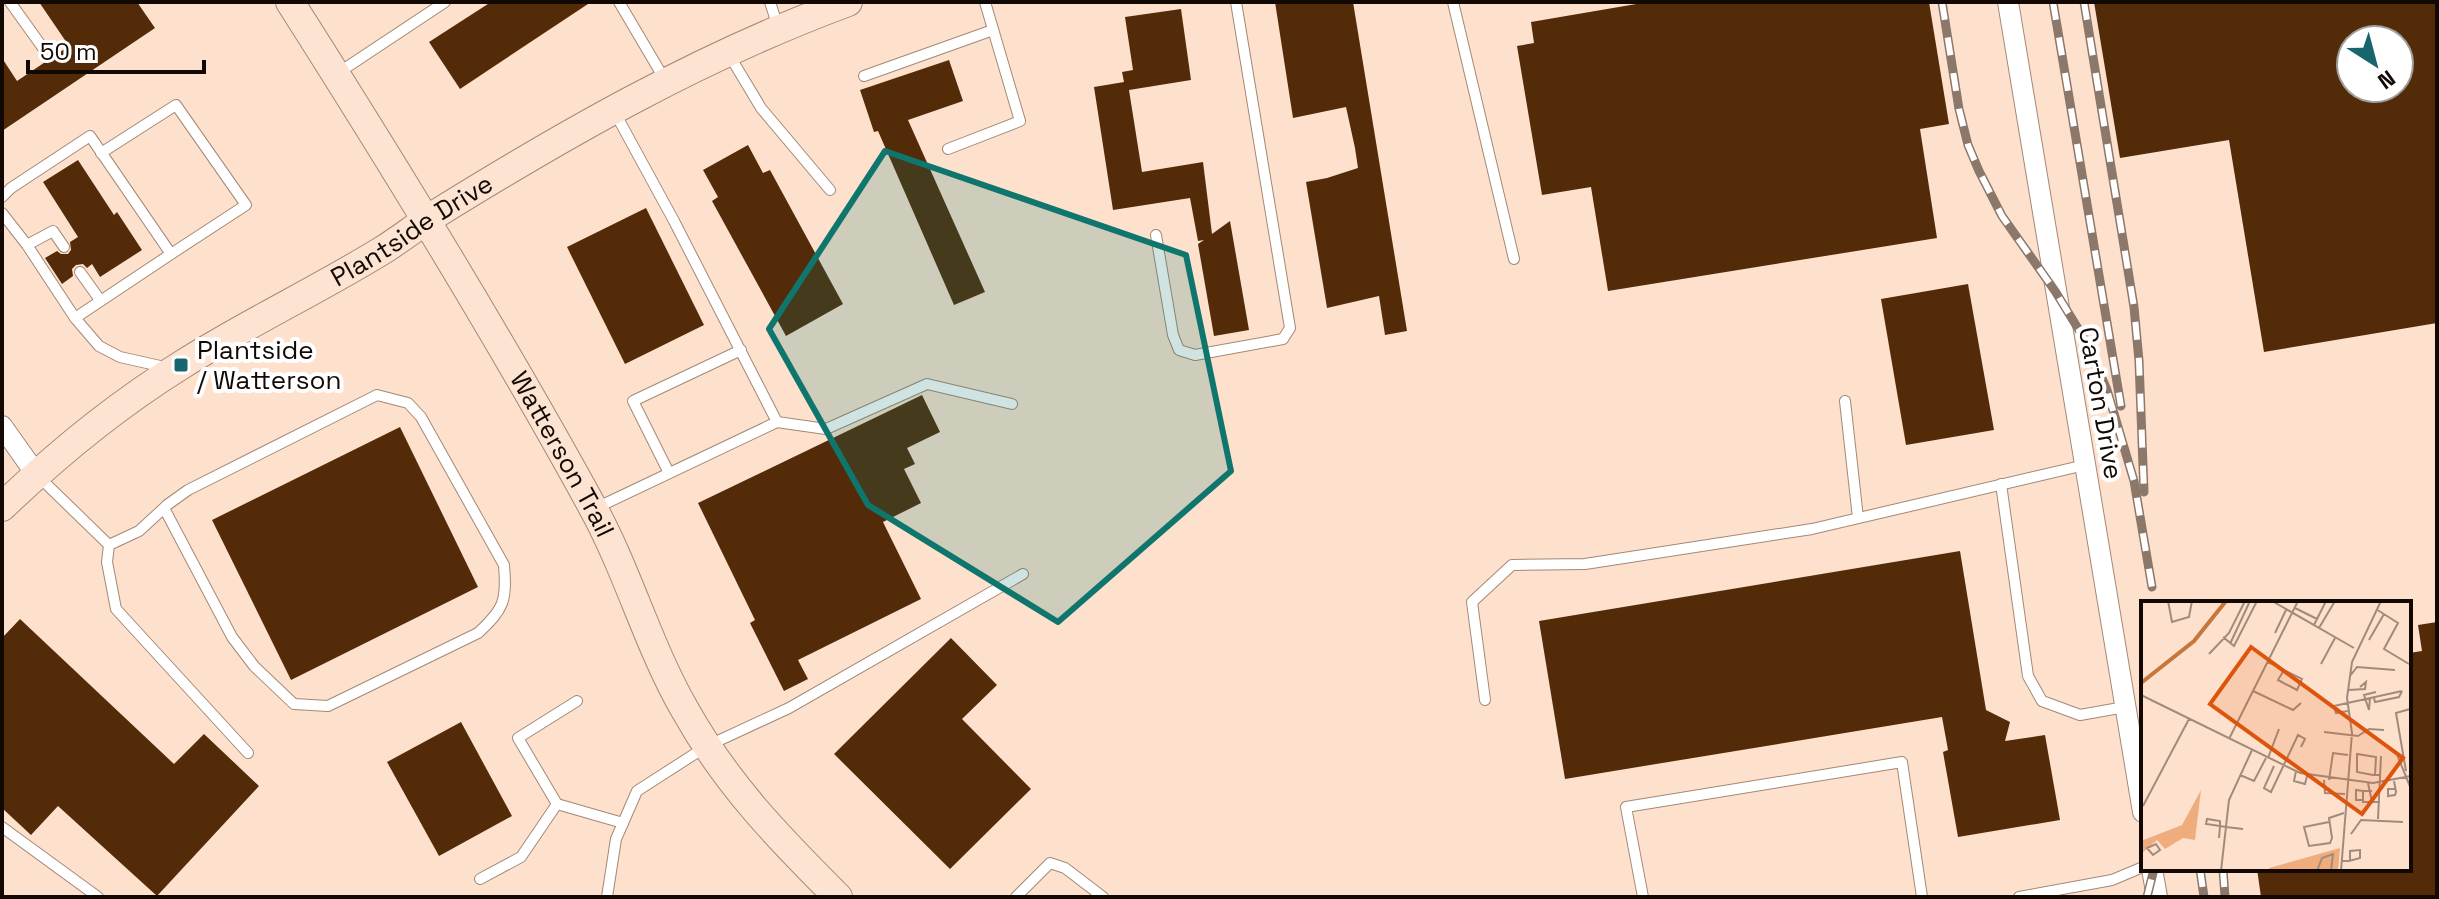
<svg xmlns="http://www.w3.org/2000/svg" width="2439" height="899" font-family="'Space Grotesk',sans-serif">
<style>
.building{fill:#542b08;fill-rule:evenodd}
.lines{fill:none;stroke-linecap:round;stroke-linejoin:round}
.lane-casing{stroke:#a38876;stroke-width:12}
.street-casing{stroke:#a38876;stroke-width:22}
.secondary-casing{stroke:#a38876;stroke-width:30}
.lane{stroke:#fff;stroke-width:10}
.street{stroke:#fff;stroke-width:20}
.secondary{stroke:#fde4d2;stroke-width:28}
.rail-casing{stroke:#8b786b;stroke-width:9}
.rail{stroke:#fff;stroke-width:6;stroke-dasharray:18;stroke-linecap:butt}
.marked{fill:#0f766e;fill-opacity:0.2;stroke:#0f766e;stroke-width:6;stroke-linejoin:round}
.poi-dot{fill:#18656e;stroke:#fff;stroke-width:3}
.labels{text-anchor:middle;stroke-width:8;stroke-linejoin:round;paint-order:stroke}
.street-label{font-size:26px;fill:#120904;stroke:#fff}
.poi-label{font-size:26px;fill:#120904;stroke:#fff;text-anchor:start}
.inset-river{fill:none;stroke:#c77739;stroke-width:4}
.inset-road{fill:none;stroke:#a08b7d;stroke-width:2}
.view{fill:#dd550c;fill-opacity:0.15;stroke:#dd550c;stroke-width:4}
.inset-edge{fill:none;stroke:#120904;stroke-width:4}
</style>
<rect width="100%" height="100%" fill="#fee1cd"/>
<g class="building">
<path d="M39 2H137L155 28 2 131V58L17 81 69 46Z"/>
<path d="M491 2H591L460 89 429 42Z"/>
<path d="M1275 2H1353L1407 331 1385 335 1379 296 1327 308 1306 182 1327 178 1358 168 1355 148 1346 107 1293 118Z"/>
<path d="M1648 2H1929L1949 124 1920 129 1937 238 1608 291 1591 187 1542 195 1517 46 1534 43 1531 22Z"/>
<path d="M2094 2H2437V323L2264 352 2229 140 2120 158ZM2351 40H2399V88H2351Z"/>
<path d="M1181 9 1191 80 1129 90 1142 172 1203 162 1212 234 1230 221 1249 330 1214 336 1198 244 1204 240 1198 241 1190 198 1113 210 1094 87 1124 82 1122 72 1133 70 1125 17Z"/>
<path d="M949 60 963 101 908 120 985 292 954 305 878 131 874 132 860 90Z"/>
<path d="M748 145 763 173 770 170 843 304 786 336 712 201 718 197 703 170Z"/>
<path d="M78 160 114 215 117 212 142 250 100 277 92 264 87 268 83 264 76 265 72 269 73 276 62 284 45 258 57 251 61 254H68L71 250 70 242 78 237 43 182Z"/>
<path d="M646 208 704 325 625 364 567 247Z"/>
<path d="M1968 284 1994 430 1906 445 1881 299Z"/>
<path d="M922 395 940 432 907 448 915 464 904 469 921 503 883 522 921 599 798 660 808 679 784 691 750 623 755 620 698 503Z"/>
<path d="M400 427 478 587 291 680 212 520Z"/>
<path d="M1960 551 1986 710 2010 722 2005 741 2045 735 2060 820 1958 837 1943 752 1948 750 1942 717 1565 779 1539 621Z"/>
<path d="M20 619 174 764 204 734 259 786 157 896 58 806 31 835 2 808V638Z"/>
<path d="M2437 622V897H2261L2257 869H2409V653L2422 651 2418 625Z"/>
<path d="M951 638 997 685 962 719 1031 789 950 869 834 754Z"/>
<path d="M461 722 512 816 439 856 387 762Z"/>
</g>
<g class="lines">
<g class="lane-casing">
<g id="lane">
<path d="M10 2 43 48"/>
<path d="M619 2 665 80"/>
<path d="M770 2 778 27"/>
<path d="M1453 2 1514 259"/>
<path d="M728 53 761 108 830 190"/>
<path d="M338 73 445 2"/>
<path d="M864 76 993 30"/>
<path d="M948 149 1020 121 985 2"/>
<path d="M101 153 176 105 246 205 171 254"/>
<path d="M2 197 11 188 90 136 171 254 75 318"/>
<path d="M2 213 27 245 75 318 99 346 120 357 169 368"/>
<path d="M1156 235 1173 335 1179 350 1195 355 1283 339 1290 328 1236 2"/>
<path d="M27 245 53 231 64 247"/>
<path d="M80 272 100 300"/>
<path d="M1845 401 1858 518"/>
<path d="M777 422 826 429 927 384 1012 404"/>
<path d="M669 473 633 401 741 350"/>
<path d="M39 477 109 545 107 562 116 609 248 753"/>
<path d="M2001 484 2028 676 2042 701 2080 715 2125 707"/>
<path d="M596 508 777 422 674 221 614 111"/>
<path d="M109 545 139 531 164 508 167 505 188 490 377 395 408 403 421 417 504 565C507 601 504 609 478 633L328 706 294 704 254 666 232 637 164 508"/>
<path d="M1485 700 1472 602 1512 565 1585 564 1812 529 2085 465"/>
<path d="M577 701 518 738 557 804 623 823"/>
<path d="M2 827 98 897"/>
<path d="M480 879 521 857 557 804"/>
<path d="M607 897 616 839 637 791 707 746 789 708 1023 574"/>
<path d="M1016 897 1050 863 1065 868 1103 897"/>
<path d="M1643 897 1626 807 1902 762 1922 897"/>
<path d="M2019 897 2112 880 2143 867"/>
</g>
</g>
<g class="street-casing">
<g id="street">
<path d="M2008 2 2143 812"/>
<path d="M2 426 36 474"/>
<path d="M2152 869 2157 897"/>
</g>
</g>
<g class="secondary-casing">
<g id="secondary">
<path id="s1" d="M290 2C395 167 498 334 592 506 628 571 648 646 685 710 727 785 778 837 838 897"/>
<path id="s2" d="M2 507C57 454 117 405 183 364 248 323 318 290 383 250 399 240 413 229 428 219 563 135 699 57 848 2"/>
</g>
</g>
<use href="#lane" class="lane"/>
<use href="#street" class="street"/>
<use href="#secondary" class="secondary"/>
<g class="rail-casing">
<g id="rail">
<path d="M1942 2 1959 109 1968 145 1979 171 2002 216 2055 291 2087 343 2107 390 2134 481 2152 587"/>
<path d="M2053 2 2121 406"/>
<path d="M2084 2 2134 307 2139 361 2144 492"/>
<path d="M2200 869 2204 897"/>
<path d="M2223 869 2225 897"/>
<path d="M2147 897 2154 869"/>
</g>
</g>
<use href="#rail" class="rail"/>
</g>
<path class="marked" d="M885 151 1186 255 1231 471 1058 622 868 505 769 329Z"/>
<rect class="poi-dot" x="173" y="357" width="16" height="16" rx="4"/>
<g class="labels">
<g class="street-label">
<text dy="9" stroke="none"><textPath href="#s2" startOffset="496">Plantside Drive</textPath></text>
<text transform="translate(2101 403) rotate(80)" y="9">Carton Drive</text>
<text dy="9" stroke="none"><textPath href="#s1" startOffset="528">Watterson Trail</textPath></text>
</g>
<g class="poi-label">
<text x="197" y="359">Plantside<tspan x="197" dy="30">/ Watterson</tspan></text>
</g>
</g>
<g transform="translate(2141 601)">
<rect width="270" height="270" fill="#fee1cd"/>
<path d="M60 189 54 239 42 237 24 248 16 239 0 253V240L41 224ZM199 247 197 270H128V267Z" fill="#efac7d"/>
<path class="inset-river" d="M0 82 53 40 85 0"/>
<path class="inset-road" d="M27 0 31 21 48 16 51 0M131 0 213 47M154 7 176 18M235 8 257 22 243 48 268 63M173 24 185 0M178 27 194 0M134 32 145 9M82 36 93 45 116 0M228 39 243 13M89 43 109 0M68 53 88 32 104 0M126 62H129L161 78 156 89 137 79 143 69M180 63 194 37M209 75 216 66 254 69M207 89 224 88 225 81 219 86M112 90 152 109 160 102M0 94 159 172 232 182 270 175M229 97 228 109 223 94 235 91M233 97 234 101 258 96 261 90M207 110 195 112 193 105 261 90M183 131 217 135 228 128 243 129M88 138 157 0M255 151 270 188M127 157 138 128M133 165 123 187 130 191 157 134 164 138 160 146M155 170 153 180 164 183 166 175M265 170 255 112 269 108M99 174 113 180 125 157M234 174 235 156 216 153V171L232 174H239M183 179 184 192 204 193M188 179 192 152 207 154M253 180 255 191 254 194 247 195V188H254M227 182 231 201H239M222 199H215V189L222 190M231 201H222V190H231M2 205 48 118M237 218 240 155M188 221 163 226 168 245 189 242 191 237 188 217 203 212M210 233 220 219 262 221M78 237 79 225V220L66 218 65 223 79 225 85 226 102 228M15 243 19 249 12 254 6 247ZM200 260H208L219 257V249L209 250V259M80 270 88 199 111 149M176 270 181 257 192 253 190 270M200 270 211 132 206 97 211 61 240 0"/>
<path class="view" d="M110 46 262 157 221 213 69 103Z"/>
<rect width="270" height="270" class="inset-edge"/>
</g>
<rect width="2439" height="899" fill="none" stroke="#120904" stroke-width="8"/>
<g transform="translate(2375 64) rotate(144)"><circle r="38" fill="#ffffff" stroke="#a09d9b" stroke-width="2"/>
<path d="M0-6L14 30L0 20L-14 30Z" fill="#18656e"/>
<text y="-12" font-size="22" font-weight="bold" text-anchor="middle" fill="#120904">N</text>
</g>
<path d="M28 60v12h176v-12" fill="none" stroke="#120904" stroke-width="4"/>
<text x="40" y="60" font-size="24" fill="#120904" stroke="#ffffff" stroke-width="6" paint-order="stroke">50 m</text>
</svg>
